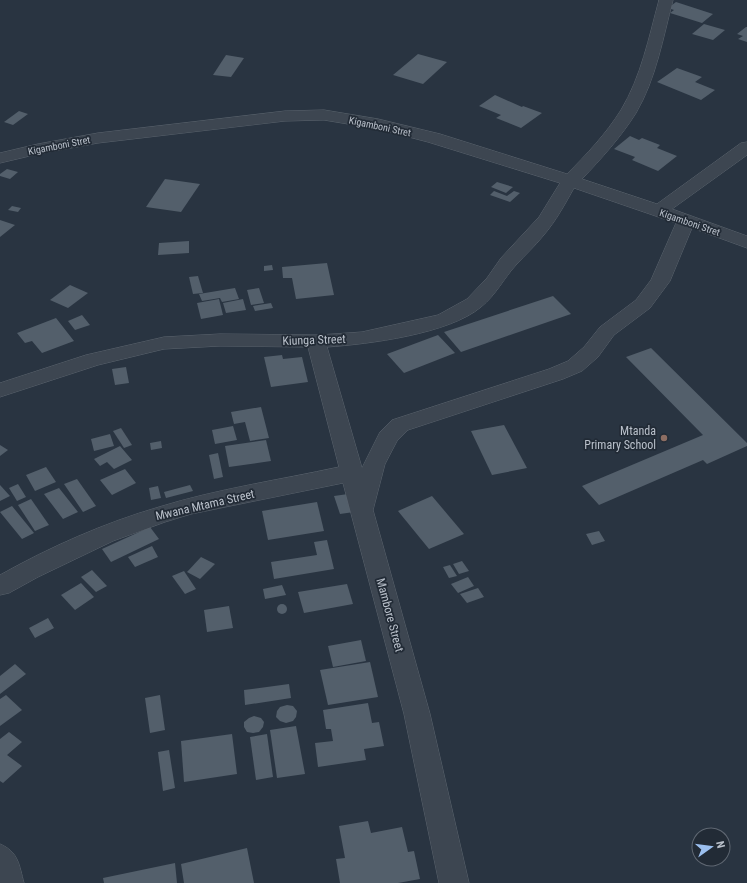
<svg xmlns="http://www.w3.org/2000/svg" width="747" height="883" font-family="'Roboto Condensed',sans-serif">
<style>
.building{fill:#535f6b}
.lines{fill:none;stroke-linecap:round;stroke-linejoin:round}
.minor-casing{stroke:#5b646e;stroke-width:1}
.minor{fill:#3d4651;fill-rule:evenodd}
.education-dot{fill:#8d6e63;stroke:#222b36;stroke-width:1.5}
.labels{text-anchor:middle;stroke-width:3.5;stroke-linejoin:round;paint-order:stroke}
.far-street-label{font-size:10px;fill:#bac1cb;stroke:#222b36}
.street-label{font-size:12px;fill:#bac1cb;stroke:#222b36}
.poi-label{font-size:12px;fill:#bac1cb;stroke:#222b36;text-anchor:end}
</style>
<rect width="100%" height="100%" fill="#293441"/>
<g class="building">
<path d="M676 2 713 14 702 23 670 13 674 10 668 8Z"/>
<path d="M704 24 725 30 713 40 692 34Z"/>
<path d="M746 27H747V42L738 39 743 36 737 34Z"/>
<path d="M418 54 447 62 423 84 393 75Z"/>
<path d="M226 55 244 58 231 77 213 75Z"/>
<path d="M677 68 702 77 695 82 715 90 701 100 657 82Z"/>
<path d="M495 95 522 107 523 106 542 113 521 128 496 118 501 115 479 106Z"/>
<path d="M19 111 28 114 13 125 4 122Z"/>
<path d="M630 136 639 140 642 138 660 145 657 148 677 156 658 171 632 160 635 157 614 149Z"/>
<path d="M7 169 18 172 10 179 0 176V174Z"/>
<path d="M165 179 200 184 181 212 146 207Z"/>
<path d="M497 182 513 187 506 193 491 187Z"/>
<path d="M494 191 507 196 514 191 520 193 510 202 490 195Z"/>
<path d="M12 206 21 208 18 212 8 210Z"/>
<path d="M0 220 15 225 0 237Z"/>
<path d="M189 241V253L158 255 159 243Z"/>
<path d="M327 263 334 295 296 299 292 278H283L282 267Z"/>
<path d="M272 265 273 270 264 271V266Z"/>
<path d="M198 276 203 293 193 294 189 277Z"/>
<path d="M70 285 88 293 68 308 50 300Z"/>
<path d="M235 288 239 299 222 302 220 298 202 301 199 294Z"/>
<path d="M259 288 264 303 251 305 247 290Z"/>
<path d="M553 296 571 314 461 352 444 332Z"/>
<path d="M219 299 223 315 201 319 197 303Z"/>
<path d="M243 299 246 310 226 313 223 303Z"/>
<path d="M271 303 273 308 255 311 253 306Z"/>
<path d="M82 315 90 325 75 330 68 321Z"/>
<path d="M56 318 74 341 42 353 32 341 25 343 17 333Z"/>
<path d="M438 335 455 353 404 373 387 354Z"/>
<path d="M651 348 747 443V446L707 464 703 460 599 505 582 486 703 435 626 357Z"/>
<path d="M282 355 283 359 302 357 308 382 271 387 264 357Z"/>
<path d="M126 367 129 383 115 385 112 369Z"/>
<path d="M261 407 269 438 250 441 245 422 234 424 231 412Z"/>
<path d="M504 425 527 468 492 475 471 431Z"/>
<path d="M233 426 237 440 215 444 212 430Z"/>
<path d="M121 428 132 445 124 448 113 431Z"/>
<path d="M110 434 114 446 94 451 91 439Z"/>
<path d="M266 440 271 461 229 467 225 446Z"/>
<path d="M161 441 162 448 151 450 150 443Z"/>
<path d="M0 445 8 450 0 456Z"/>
<path d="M120 446 132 460 114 469 107 462 100 466 94 459Z"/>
<path d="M218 453 223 477 214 479 209 455Z"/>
<path d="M46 467 56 482 35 491 26 475Z"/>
<path d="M125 469 136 483 112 495 100 480Z"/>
<path d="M77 479 96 506 83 512 64 484Z"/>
<path d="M18 484 26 497 17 501 9 488Z"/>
<path d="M0 485 10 496 0 501Z"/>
<path d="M190 485 193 491 166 498 164 492Z"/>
<path d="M158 486 161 498 151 500 149 488Z"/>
<path d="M59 488 78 512 63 519 44 494Z"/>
<path d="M348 494 354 512 340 514 334 496Z"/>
<path d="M432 496 464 534 429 549 398 511Z"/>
<path d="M31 499 49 525 35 531 18 505Z"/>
<path d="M317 502 324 531 268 540 262 511Z"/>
<path d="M12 506 34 533 22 539 0 512Z"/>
<path d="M150 527 159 539 111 562 102 549Z"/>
<path d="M599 531 605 541 592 545 586 534Z"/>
<path d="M327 540 334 569 274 579 271 562 317 555 314 542Z"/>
<path d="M152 546 158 557 135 567 128 557Z"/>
<path d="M201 557 215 564 200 579 187 572Z"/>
<path d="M462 561 469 571 459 574 453 564Z"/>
<path d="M450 565 457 576 449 578 443 567Z"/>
<path d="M92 570 107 586 96 592 81 577Z"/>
<path d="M184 571 196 589 185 594 172 576Z"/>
<path d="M468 577 474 586 458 593 451 584Z"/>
<path d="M81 583 94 597 75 610 61 595Z"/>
<path d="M347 584 353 604 304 613 298 592Z"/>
<path d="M282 585 286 595 265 599 263 589Z"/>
<path d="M478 588 484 597 467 603 460 594Z"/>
<circle cx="282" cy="609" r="5"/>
<path d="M229 606 233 628 207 632 204 610Z"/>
<path d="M48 618 54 628 35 638 29 628Z"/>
<path d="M361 640 366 661 333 667 328 646Z"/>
<path d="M370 662 378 697 328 705 320 670Z"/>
<path d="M15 664 26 674 0 694V676Z"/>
<path d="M289 684 291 698 245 705 244 690Z"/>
<path d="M6 695 22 710 0 726V699Z"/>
<path d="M160 695 165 730 150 733 145 698Z"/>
<path d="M368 703 372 723 379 722 384 746 364 749 366 760 318 767 315 743 333 741 331 729H326L323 710Z"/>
<path d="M287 705 293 706 297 711 296 717 293 721 286 723 280 721 276 717 277 711 280 707Z"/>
<path d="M254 716 261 718 264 722 263 727 259 732 253 733 247 732 244 727V722L249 718Z"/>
<path d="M296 726 305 774 277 778 270 730Z"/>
<path d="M9 732 22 742 7 755 22 766 3 783 0 781V739Z"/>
<path d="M232 734 237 774 184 782 181 741Z"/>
<path d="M267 734 273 777 256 780 250 737Z"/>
<path d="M169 750 175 788 163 791 158 752Z"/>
<path d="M368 821 371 833 402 827 408 852 414 851 420 879 398 883H340L336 859 345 858 339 826Z"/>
<path d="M247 848 254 883H184L181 864Z"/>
<path d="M175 863 177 883H104L103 878Z"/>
</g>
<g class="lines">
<g class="minor-casing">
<g id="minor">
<path d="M659 0H673C663 38 656 79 636 113 621 137 601 159 582 179L657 204 741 143 747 142V155L672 209 747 236V248L692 228 670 281 650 308 614 335 598 357 582 371 563 379 408 430 397 441 385 464 373 510 430 714 469 883H439L404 714 343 483 191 514 165 522 113 541 38 577 9 593 0 595V575C50 547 104 523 159 507 217 489 279 480 339 467L308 347 220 346 164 349 98 365 0 397V383L86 355 164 337 220 334 319 335 362 332 438 315 467 299 487 278 501 258 539 217 560 183 428 142 378 129 324 120 285 121 98 143 38 154 0 163V153L38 144 98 133 285 111 324 110 378 119 440 134 567 174C586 155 606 134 621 110 641 77 649 37 659 0ZM574 188 676 223 651 280 636 300 600 327 584 347 568 361 549 369 392 420 380 432 362 468 327 347C369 344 449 334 481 307 496 295 504 278 516 265 525 255 535 246 543 236 556 221 565 204 574 188Z"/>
<path d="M0 844C19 852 19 865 24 883H0Z"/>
</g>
</g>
<use href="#minor" class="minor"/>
</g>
<circle class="education-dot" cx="664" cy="438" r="4"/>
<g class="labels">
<g class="far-street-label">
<text transform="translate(380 126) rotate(12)" y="4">Kigamboni Stret</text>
<text transform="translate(59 145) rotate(-11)" y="4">Kigamboni Stret</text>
<text transform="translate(690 222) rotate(19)" y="4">Kigamboni Stret</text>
</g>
<g class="street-label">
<text transform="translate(314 340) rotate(-2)" y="4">Kiunga Street</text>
<text transform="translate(205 505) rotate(-13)" y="4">Mwana Mtama Street</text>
<text transform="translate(390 615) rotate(75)" y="4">Mambore Street</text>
</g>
<g class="poi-label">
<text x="656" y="435">Mtanda<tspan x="656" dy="14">Primary School</tspan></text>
</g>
</g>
<g transform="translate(711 847) rotate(76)"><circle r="19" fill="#222b36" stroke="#5f6772"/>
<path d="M0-3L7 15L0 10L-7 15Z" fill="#9bbfef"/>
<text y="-6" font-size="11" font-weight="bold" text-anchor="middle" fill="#bac1cb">N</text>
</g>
</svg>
